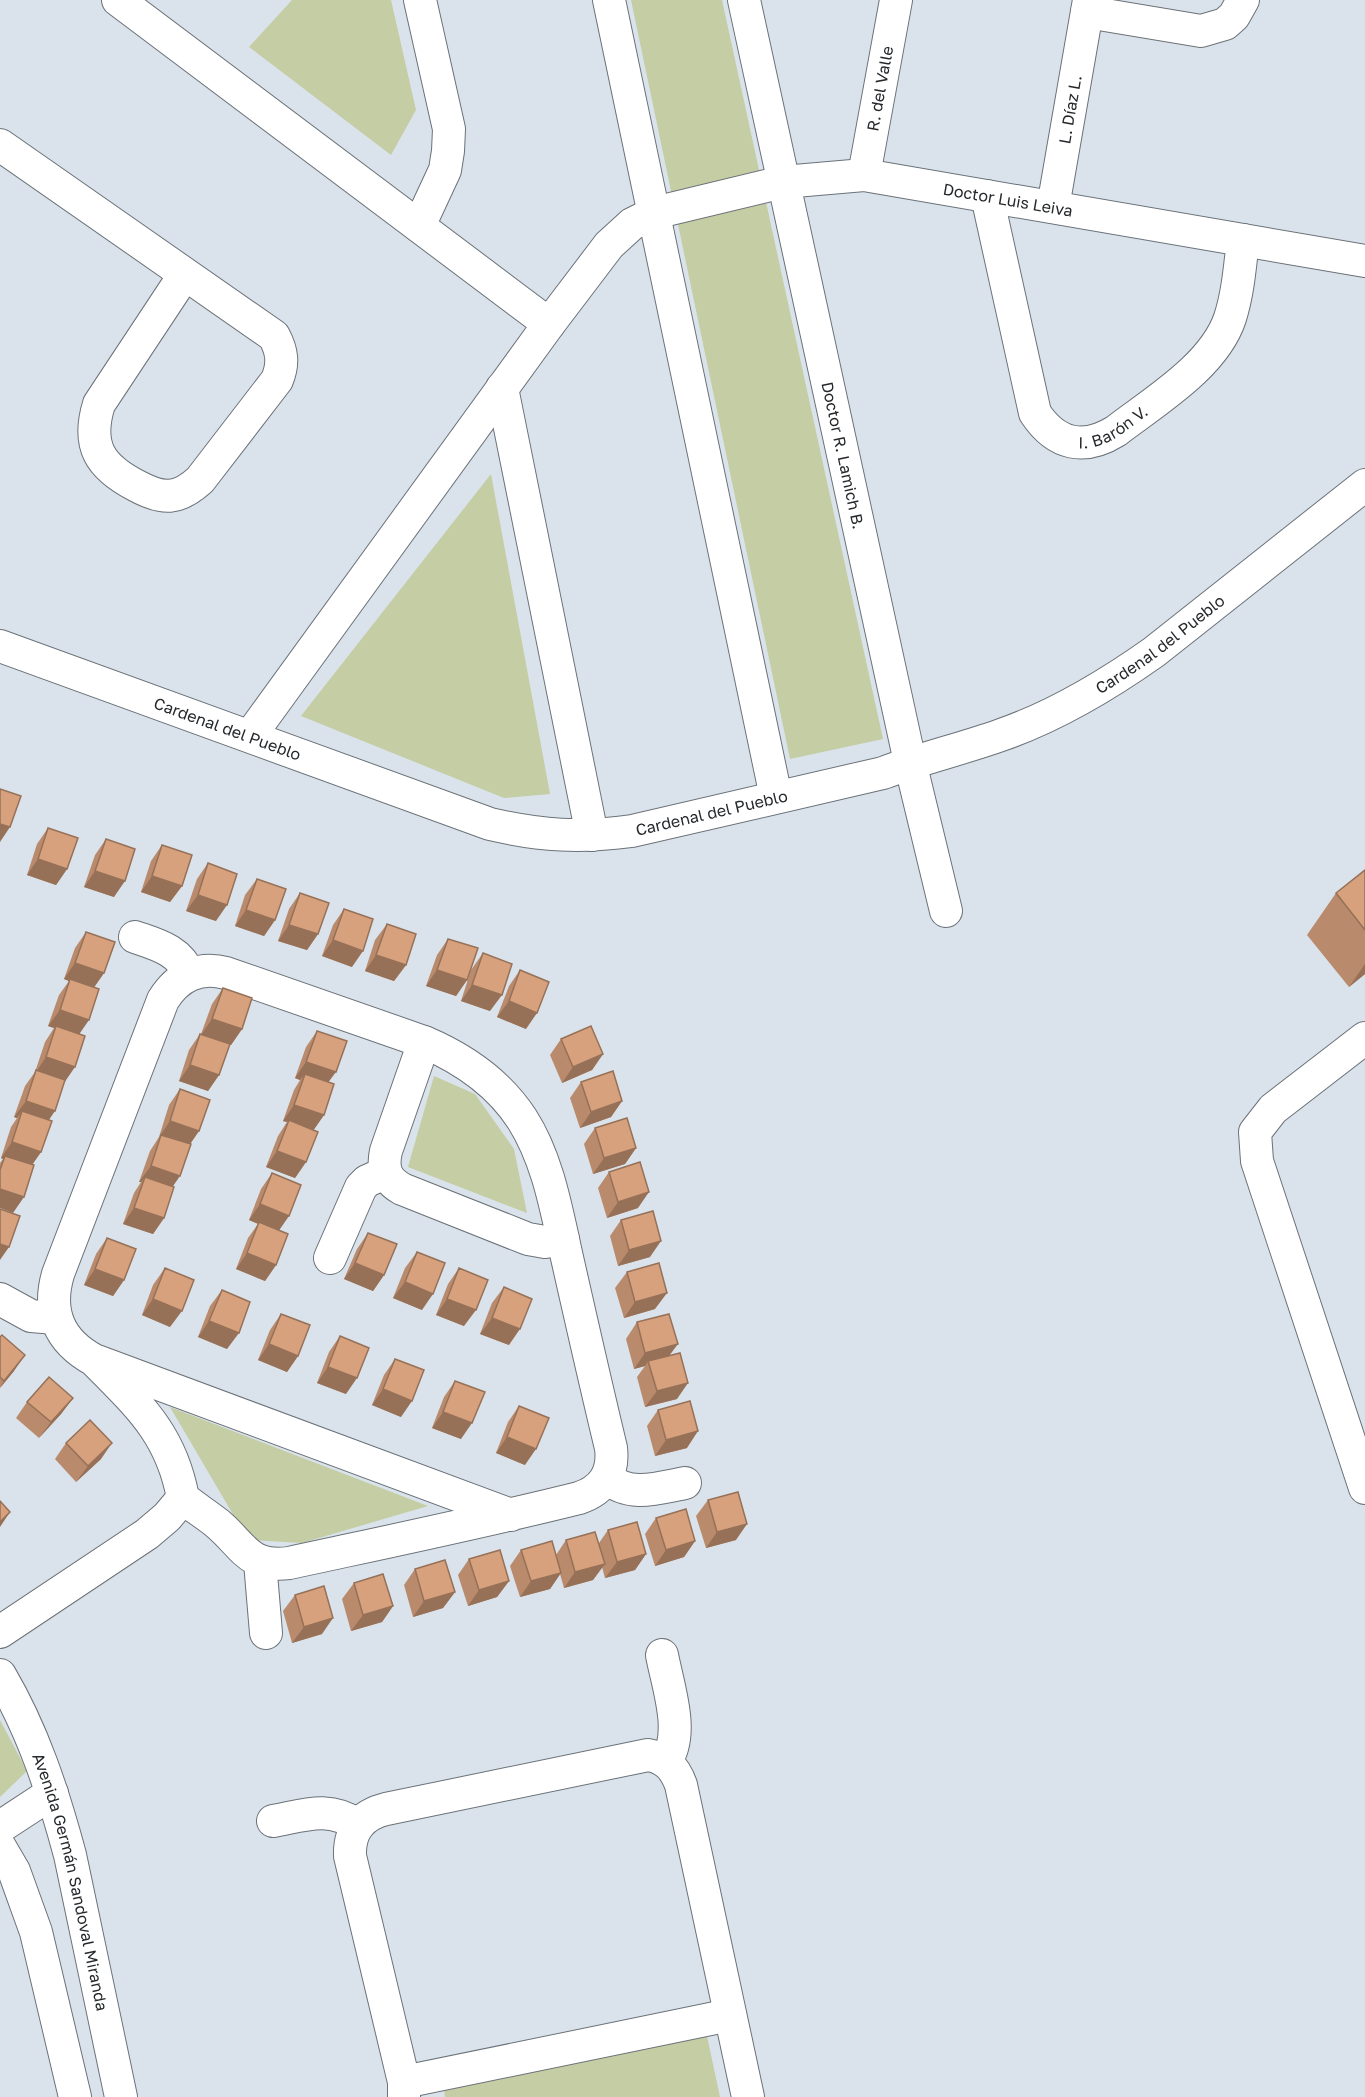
<svg xmlns="http://www.w3.org/2000/svg" width="1365" height="2097" font-family="'Golos Text',sans-serif">
<style>
.green{fill:#c4cda3}
.lines{fill:none;stroke-linecap:round;stroke-linejoin:round}
.minor-casing{stroke:#6b7279;stroke-width:34}
.minor{stroke:#fff;stroke-width:32}
.wall{fill:#b98a6c}
.shaded-wall{fill:#967158}
.building{fill:#d7a17d;stroke:#967158;stroke-width:1.5}
.labels{text-anchor:middle;stroke-width:5;stroke-linejoin:round;paint-order:stroke}
.street-label{font-size:16px;fill:#26292c;stroke:#fff}
</style>
<rect width="100%" height="100%" fill="#dae3eb"/>
<g class="green">
<path d="M292 0H391L416 110 391 155 249 47Z"/>
<path d="M631 0H722L883 739 790 759Z"/>
<path d="M491 474 550 794 504 798 301 716Z"/>
<path d="M434 1076 475 1094 514 1149 527 1213 408 1167Z"/>
<path d="M170 1407 428 1506 302 1543 248 1540Z"/>
<path d="M0 1720 27 1771 0 1797Z"/>
<path d="M707 2036 720 2097H445L444 2090Z"/>
</g>
<g class="lines">
<g class="minor-casing">
<g id="minor">
<path d="M118 0 549 324"/>
<path d="M609 0 776 797"/>
<path id="s1" d="M744 0 910 762 946 911"/>
<path d="M1087 12 1201 31 1225 24 1234 16 1243 0"/>
<path d="M0 145 274 336C282 351 284 363 277 380L200 480C178 500 163 500 137 486 100 467 86 446 99 404L185 274"/>
<path id="s2" d="M864 175 896 0"/>
<path id="s3" d="M987 196 1035 413C1056 445 1084 451 1116 431 1155 401 1214 366 1230 318 1238 293 1240 266 1243 240"/>
<path id="s4" d="M1053 207 1089 0"/>
<path d="M419 226 445 170 448 151 449 129 420 0"/>
<path d="M502 388 592 835"/>
<path id="s5" d="M0 646 490 824C542 836 580 838 632 831L883 773C922 758 962 749 1001 735 1056 716 1106 686 1154 652L1365 485"/>
<path id="s6" d="M250 736 549 324 609 245 632 224 654 213 783 182 864 175 1365 261"/>
<path d="M135 937C158 945 179 950 189 974"/>
<path d="M1365 1038 1273 1109 1255 1132 1257 1161 1365 1488"/>
<path d="M424 1042 386 1151C382 1169 386 1180 402 1189L528 1239 545 1242 563 1239"/>
<path d="M330 1258 361 1187 367 1181 385 1173"/>
<path d="M0 1299 31 1316 56 1318"/>
<path d="M94 1360C138 1405 171 1433 183 1498 194 1507 207 1515 218 1524 244 1546 248 1568 289 1563 386 1542 483 1522 579 1498 603 1490 614 1473 611 1448 596 1386 582 1324 568 1262 557 1214 549 1161 522 1119 498 1082 464 1059 424 1042L226 973C199 966 178 976 163 1000L58 1274C47 1312 59 1341 94 1360L511 1515"/>
<path d="M607 1478C630 1498 658 1488 685 1483"/>
<path d="M260 1562 266 1633"/>
<path d="M0 1632 147 1534 167 1517 183 1498"/>
<path d="M662 1655C668 1687 685 1733 666 1761"/>
<path id="s7" d="M0 1675C33 1731 53 1792 70 1855L121 2097"/>
<path d="M273 1821C305 1815 329 1805 358 1825"/>
<path d="M0 1827 52 1793"/>
<path d="M0 1847 14 1871 36 1932 75 2097"/>
<path d="M404 2082 730 2015"/>
<path d="M404 2097V2082L350 1856C349 1830 362 1815 386 1809L648 1755C666 1758 675 1768 681 1785L748 2097"/>
</g>
</g>
<use href="#minor" class="minor"/>
</g>
<g class="wall">
<path d="M48 828 67 869 56 885 27 875 37 844Z"/>
<path d="M106 839 114 897 84 887 95 855Z"/>
<path d="M162 845 182 886 170 902 141 892 151 861Z"/>
<path d="M208 863 216 921 186 911 197 879Z"/>
<path d="M1365 870V974L1349 987 1307 935 1336 893Z"/>
<path d="M257 879 275 920 264 936 235 926 245 895Z"/>
<path d="M300 893 318 934 307 950 278 941 289 909Z"/>
<path d="M344 909 352 967 322 956 333 925Z"/>
<path d="M387 924 406 965 394 981 365 971 375 940Z"/>
<path d="M86 932 104 973 94 987 65 1081 49 1120 41 1152 0 1208V1163L3 1159 1 1158 11 1127 17 1118 14 1117 25 1086 35 1072 45 1042 54 1028 48 1026 59 995 69 981 64 979 75 948Z"/>
<path d="M448 939 467 980 456 996 426 986 437 955Z"/>
<path d="M483 953 490 1011 461 1001 471 970Z"/>
<path d="M520 970 526 1029 497 1017 509 986Z"/>
<path d="M223 988 242 1029 231 1045H229L219 1075 208 1091 179 1081 189 1050 200 1034H201L212 1004Z"/>
<path d="M317 1031 329 1082 324 1115 313 1130 306 1162 295 1178 266 1167 278 1136 287 1122 283 1121 294 1090 300 1080 295 1078 306 1047Z"/>
<path d="M561 1039 603 1054 592 1070 562 1083 550 1055Z"/>
<path d="M581 1082 622 1101 611 1117 580 1128 570 1098Z"/>
<path d="M180 1089 199 1131 190 1144 173 1186 164 1218 153 1234 123 1224 134 1193 141 1182H139L150 1151 159 1137 169 1105Z"/>
<path d="M595 1128 636 1148 625 1164 593 1174 584 1144Z"/>
<path d="M609 1172 638 1208 607 1218 598 1188Z"/>
<path d="M272 1173 279 1230 276 1265 265 1281 236 1269 248 1238 258 1224 249 1220 261 1189Z"/>
<path d="M621 1220 650 1257 618 1266 610 1236Z"/>
<path d="M368 1233 384 1275 373 1291 344 1279 357 1249Z"/>
<path d="M107 1238 124 1280 113 1296 84 1285 96 1254Z"/>
<path d="M417 1252 422 1310 393 1298 405 1268Z"/>
<path d="M165 1268 170 1327 142 1315 153 1285Z"/>
<path d="M459 1268 464 1326 436 1315 448 1284Z"/>
<path d="M627 1272 655 1309 624 1318 615 1288Z"/>
<path d="M504 1287 509 1345 480 1334 492 1303Z"/>
<path d="M222 1290 227 1349 198 1337 210 1306Z"/>
<path d="M281 1314 298 1356 287 1372 258 1360 270 1330Z"/>
<path d="M637 1322 670 1356 677 1399 645 1407 637 1377 645 1366 634 1369 626 1339Z"/>
<path d="M340 1336 346 1394 317 1383 329 1352Z"/>
<path d="M0 1337 14 1371 0 1388Z"/>
<path d="M395 1359 401 1417 372 1405 384 1375Z"/>
<path d="M455 1381 461 1439 432 1428 444 1397Z"/>
<path d="M73 1398 61 1414 39 1438 16 1418 27 1402Z"/>
<path d="M519 1406 525 1465 496 1453 508 1422Z"/>
<path d="M658 1410 687 1448 655 1456 647 1426Z"/>
<path d="M66 1443 101 1459 76 1482 55 1459Z"/>
<path d="M708 1500 736 1540 706 1548 696 1516Z"/>
<path d="M656 1518 695 1541 684 1557 655 1566 645 1534Z"/>
<path d="M608 1530 646 1554 635 1570 605 1578 602 1567 593 1580 564 1588 560 1574 550 1589 520 1597 510 1566 521 1550 556 1555 566 1540 599 1543Z"/>
<path d="M469 1559 509 1581 497 1597 468 1606 458 1575Z"/>
<path d="M415 1569 455 1592 443 1608 413 1617 404 1585Z"/>
<path d="M354 1583 393 1606 382 1622 351 1631 342 1599Z"/>
<path d="M295 1595 322 1634 292 1643 283 1611Z"/>
</g>
<g class="shaded-wall">
<path d="M0 824 10 827 0 842Z"/>
<path d="M38 859 67 869 56 885 27 875Z"/>
<path d="M95 871 125 881 114 897 84 887Z"/>
<path d="M152 876 182 886 170 902 141 892Z"/>
<path d="M198 895 227 905 216 921 186 911Z"/>
<path d="M246 910 275 920 264 936 235 926Z"/>
<path d="M289 925 318 934 307 950 278 941Z"/>
<path d="M333 940 363 951 352 967 322 956Z"/>
<path d="M376 955 406 965 394 981 365 971Z"/>
<path d="M75 963 104 973 93 989 70 979 69 981 64 979Z"/>
<path d="M1365 964V974L1349 987Z"/>
<path d="M437 970 467 980 456 996 426 986Z"/>
<path d="M472 985 502 995 490 1011 461 1001Z"/>
<path d="M509 1001 537 1013 526 1029 497 1017Z"/>
<path d="M60 1010 89 1020 78 1036 56 1026 54 1028 48 1026Z"/>
<path d="M212 1019 242 1029 231 1045 201 1035Z"/>
<path d="M603 1054 592 1070 562 1083 573 1067Z"/>
<path d="M46 1057 75 1067 64 1083 36 1072Z"/>
<path d="M306 1062 336 1072 324 1088 305 1074 300 1080 295 1078Z"/>
<path d="M190 1065 219 1075 208 1091 179 1081Z"/>
<path d="M26 1101 55 1111 44 1127 22 1111 17 1118 14 1117Z"/>
<path d="M622 1101 611 1117 580 1128 591 1112Z"/>
<path d="M294 1105 324 1115 313 1131 289 1120 287 1122 283 1121Z"/>
<path d="M170 1121 199 1131 188 1147 161 1135 159 1137Z"/>
<path d="M12 1142 41 1152 30 1168 5 1156 3 1159 1 1158Z"/>
<path d="M636 1148 625 1164 593 1174 604 1158Z"/>
<path d="M277 1151 306 1162 295 1178 266 1167Z"/>
<path d="M151 1166 180 1176 169 1192 145 1177 141 1182H139Z"/>
<path d="M0 1189 24 1197 13 1213 0 1208Z"/>
<path d="M649 1192 638 1208 607 1218 618 1202Z"/>
<path d="M260 1204 289 1216 278 1232 249 1220Z"/>
<path d="M134 1208 164 1218 153 1234 123 1224Z"/>
<path d="M661 1241 650 1257 618 1266 629 1250Z"/>
<path d="M0 1244 9 1247 0 1260Z"/>
<path d="M247 1253 276 1265 265 1281 236 1269Z"/>
<path d="M355 1263 384 1275 373 1291 344 1279Z"/>
<path d="M95 1269 124 1280 113 1296 84 1285Z"/>
<path d="M405 1282 433 1294 422 1310 393 1298Z"/>
<path d="M667 1293 655 1309 624 1318 635 1302Z"/>
<path d="M153 1299 182 1311 170 1327 142 1315Z"/>
<path d="M447 1299 476 1310 464 1326 436 1315Z"/>
<path d="M492 1318 520 1329 509 1345 480 1334Z"/>
<path d="M209 1321 239 1333 227 1349 198 1337Z"/>
<path d="M269 1344 298 1356 287 1372 258 1360Z"/>
<path d="M678 1344 666 1360 648 1361 645 1366 634 1369 645 1353Z"/>
<path d="M25 1355 14 1371 0 1388 4 1381Z"/>
<path d="M328 1367 357 1378 346 1394 317 1383Z"/>
<path d="M688 1383 677 1399 645 1407 657 1391Z"/>
<path d="M383 1389 412 1401 401 1417 372 1405Z"/>
<path d="M73 1398 61 1414 39 1438 51 1422Z"/>
<path d="M443 1412 472 1423 461 1439 432 1428Z"/>
<path d="M698 1431 687 1448 655 1456 666 1440Z"/>
<path d="M507 1437 536 1449 525 1465 496 1453Z"/>
<path d="M112 1443 101 1459 76 1482 88 1466Z"/>
<path d="M10 1512 0 1527V1522Z"/>
<path d="M747 1524 736 1540 706 1548 717 1532Z"/>
<path d="M695 1541 684 1557 655 1566 666 1550Z"/>
<path d="M646 1554 635 1570 605 1578 617 1562Z"/>
<path d="M605 1564 593 1580 564 1588 575 1572Z"/>
<path d="M561 1573 550 1589 520 1597 531 1581Z"/>
<path d="M509 1581 497 1597 468 1606 479 1590Z"/>
<path d="M455 1592 443 1608 413 1617 424 1601Z"/>
<path d="M393 1606 382 1622 351 1631 363 1615Z"/>
<path d="M333 1618 322 1634 292 1643 304 1627Z"/>
</g>
<g class="building">
<path d="M0 789 21 796 10 827 0 824Z"/>
<path d="M48 828 78 838 67 869 38 859Z"/>
<path d="M106 839 135 849 125 881 95 871Z"/>
<path d="M162 845 192 855 182 886 152 876Z"/>
<path d="M208 863 237 874 227 905 198 895Z"/>
<path d="M1365 870V930L1336 893Z"/>
<path d="M257 879 286 889 275 920 246 910Z"/>
<path d="M300 893 329 903 318 934 289 925Z"/>
<path d="M344 909 373 919 363 951 333 940Z"/>
<path d="M387 924 416 934 406 965 376 955Z"/>
<path d="M86 932 115 942 104 973 75 963Z"/>
<path d="M448 939 478 948 467 980 437 970Z"/>
<path d="M483 953 512 964 502 995 472 985Z"/>
<path d="M520 970 549 982 537 1013 509 1001Z"/>
<path d="M70 979 99 989 89 1020 60 1010Z"/>
<path d="M223 988 252 998 242 1029 212 1019Z"/>
<path d="M56 1026 85 1036 75 1067 46 1057Z"/>
<path d="M591 1026 603 1054 573 1067 561 1039Z"/>
<path d="M317 1031 347 1041 336 1072 306 1062Z"/>
<path d="M200 1034 230 1044 219 1075 190 1065Z"/>
<path d="M36 1070 65 1080 55 1111 26 1101Z"/>
<path d="M613 1071 622 1101 591 1112 581 1082Z"/>
<path d="M305 1074 334 1084 324 1115 294 1105Z"/>
<path d="M180 1089 210 1100 199 1131 170 1121Z"/>
<path d="M22 1111 52 1121 41 1152 12 1142Z"/>
<path d="M627 1118 636 1148 604 1158 595 1128Z"/>
<path d="M289 1120 318 1132 306 1162 277 1151Z"/>
<path d="M161 1135 191 1144 180 1176 151 1166Z"/>
<path d="M5 1156 34 1165 24 1197 0 1189V1170Z"/>
<path d="M640 1162 649 1192 618 1202 609 1172Z"/>
<path d="M272 1173 301 1185 289 1216 260 1204Z"/>
<path d="M145 1177 174 1187 164 1218 134 1208Z"/>
<path d="M0 1209 20 1216 9 1247 0 1244Z"/>
<path d="M653 1211 661 1241 629 1250 621 1220Z"/>
<path d="M259 1222 288 1234 276 1265 247 1253Z"/>
<path d="M368 1233 397 1244 384 1275 355 1263Z"/>
<path d="M107 1238 136 1249 124 1280 95 1269Z"/>
<path d="M417 1252 445 1263 433 1294 405 1282Z"/>
<path d="M659 1263 667 1293 635 1302 627 1272Z"/>
<path d="M165 1268 194 1280 182 1311 153 1299Z"/>
<path d="M459 1268 488 1280 476 1310 447 1299Z"/>
<path d="M504 1287 532 1299 520 1329 492 1318Z"/>
<path d="M222 1290 250 1302 239 1333 209 1321Z"/>
<path d="M281 1314 310 1325 298 1356 269 1344Z"/>
<path d="M669 1314 678 1344 645 1353 637 1322Z"/>
<path d="M2 1335 25 1355 4 1381 0 1377V1337Z"/>
<path d="M340 1336 369 1348 357 1378 328 1367Z"/>
<path d="M680 1353 688 1383 657 1391 648 1361Z"/>
<path d="M395 1359 424 1370 412 1401 383 1389Z"/>
<path d="M49 1377 73 1398 51 1422 27 1402Z"/>
<path d="M455 1381 485 1392 472 1423 443 1412Z"/>
<path d="M690 1401 698 1431 666 1440 658 1410Z"/>
<path d="M519 1406 549 1418 536 1449 507 1437Z"/>
<path d="M90 1420 112 1443 88 1466 66 1443Z"/>
<path d="M738 1492 747 1524 717 1532 708 1500Z"/>
<path d="M0 1501 10 1512 0 1522Z"/>
<path d="M686 1509 695 1541 666 1550 656 1518Z"/>
<path d="M637 1522 646 1554 617 1562 608 1530Z"/>
<path d="M595 1532 605 1564 575 1572 566 1540Z"/>
<path d="M552 1541 561 1573 531 1581 521 1550Z"/>
<path d="M500 1550 509 1581 479 1590 469 1559Z"/>
<path d="M445 1560 455 1592 424 1601 415 1569Z"/>
<path d="M383 1574 393 1606 363 1615 354 1583Z"/>
<path d="M324 1586 333 1618 304 1627 295 1595Z"/>
</g>
<g class="labels">
<g class="street-label">
<text dy="6" stroke="none"><textPath href="#s2" startOffset="88">R. del Valle</textPath></text>
<text dy="6" stroke="none"><textPath href="#s4" startOffset="99">L. Díaz L.</textPath></text>
<text dy="6" stroke="none"><textPath href="#s6" startOffset="1024">Doctor Luis Leiva</textPath></text>
<text dy="6" stroke="none"><textPath href="#s3" startOffset="315">I. Barón V.</textPath></text>
<text dy="6" stroke="none"><textPath href="#s1" startOffset="466">Doctor R. Lamich B.</textPath></text>
<text dy="6" stroke="none"><textPath href="#s5" startOffset="1230">Cardenal del Pueblo</textPath></text>
<text dy="6" stroke="none"><textPath href="#s5" startOffset="242">Cardenal del Pueblo</textPath></text>
<text dy="6" stroke="none"><textPath href="#s5" startOffset="746">Cardenal del Pueblo</textPath></text>
<text dy="6" stroke="none"><textPath href="#s7" startOffset="220">Avenida Germán Sandoval Miranda</textPath></text>
</g>
</g>
</svg>
